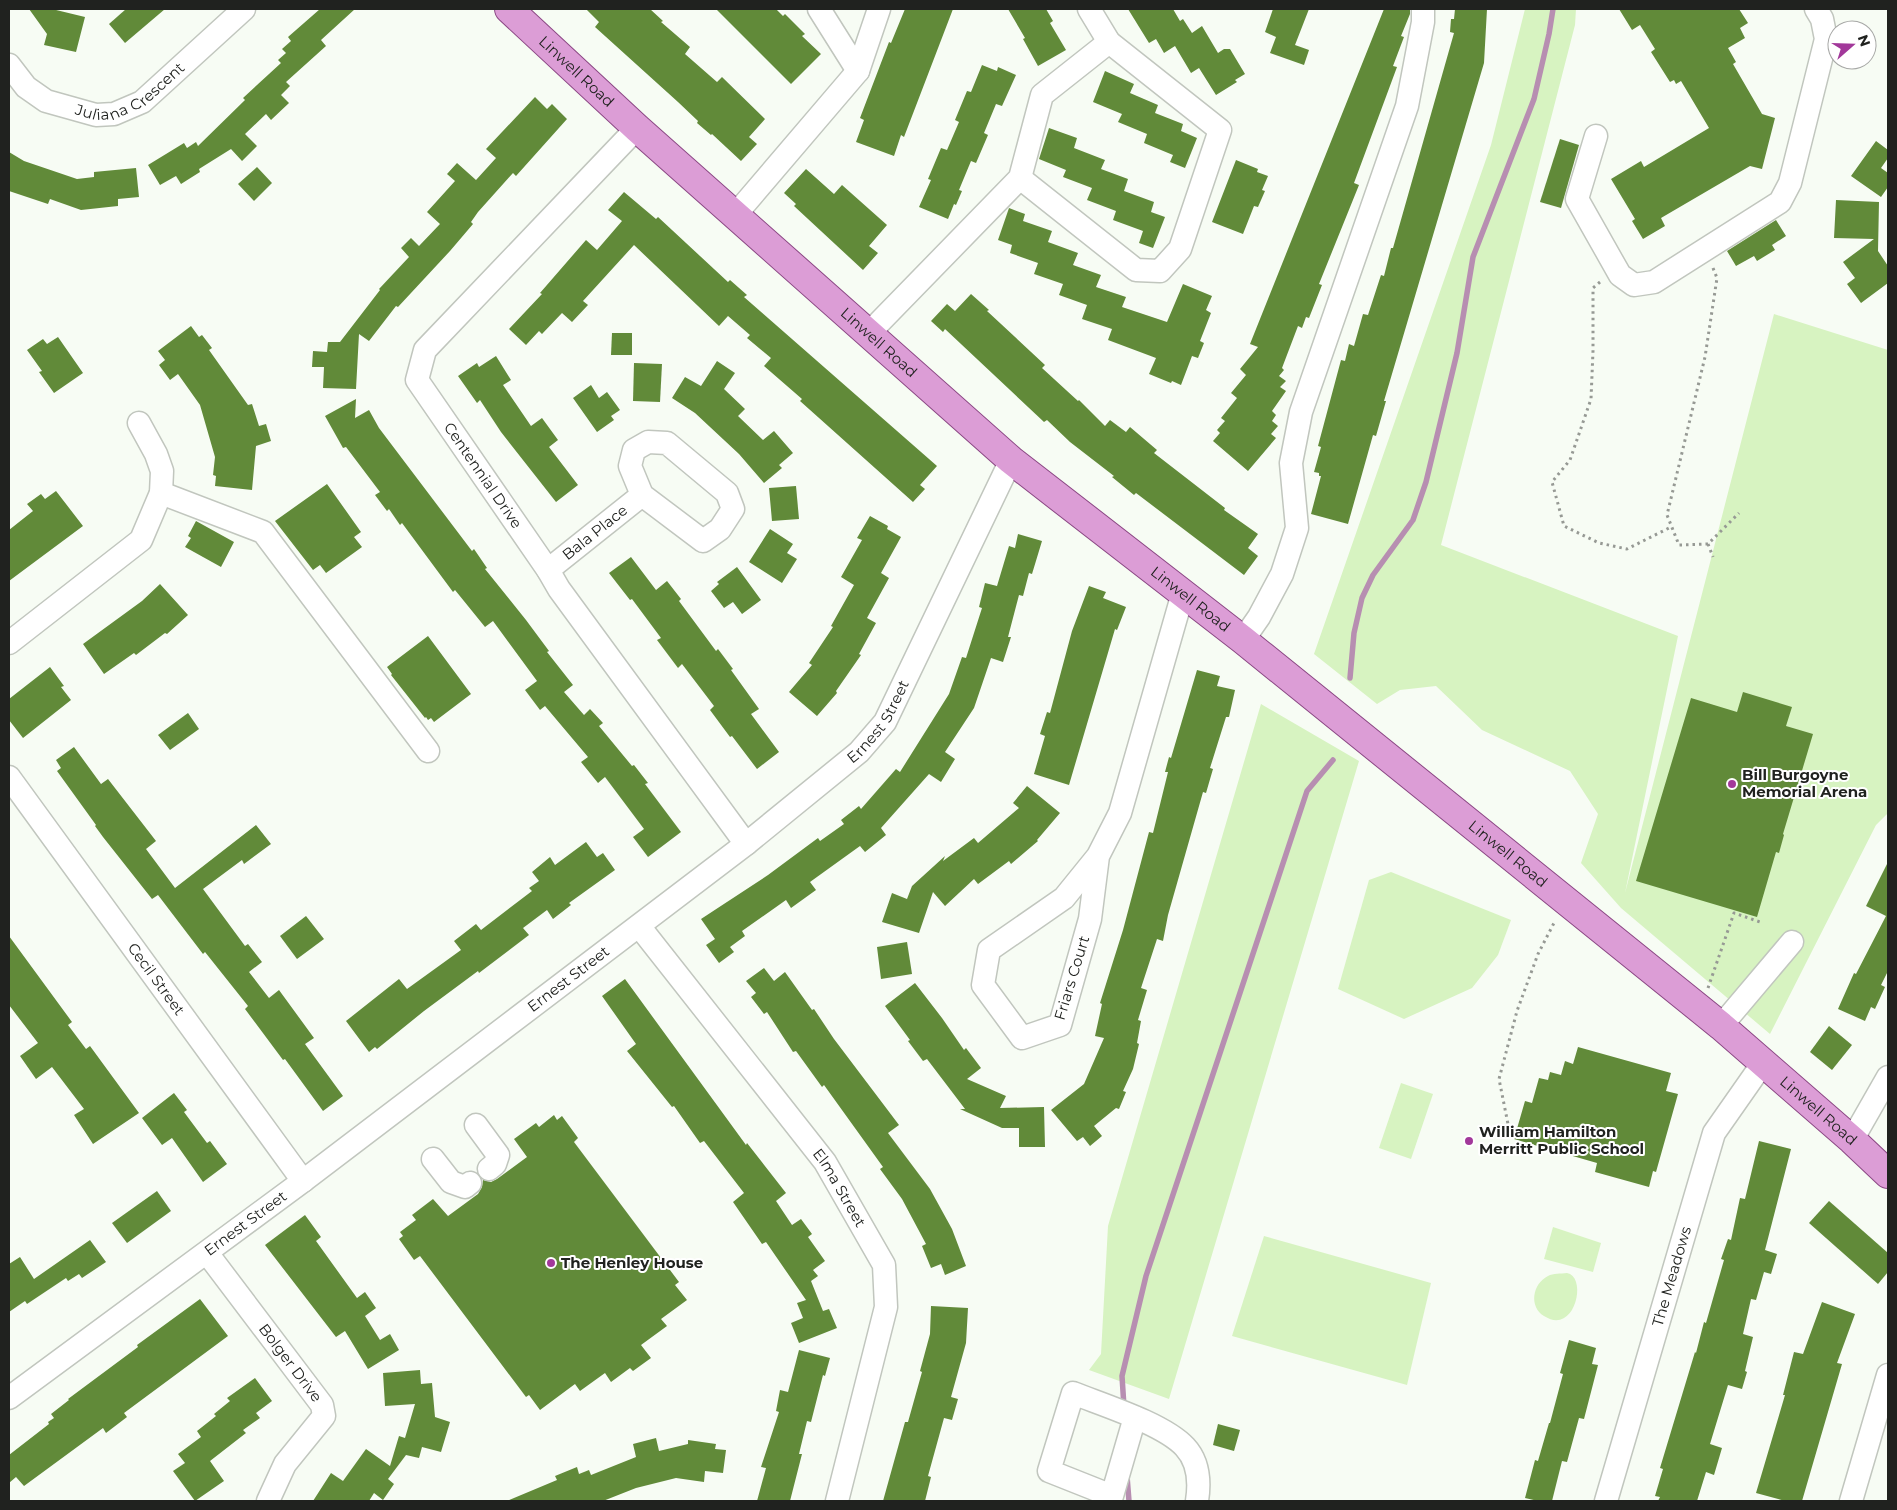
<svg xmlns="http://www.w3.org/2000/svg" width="1897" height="1510" font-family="Montserrat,sans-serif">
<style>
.green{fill:#d7f3c1}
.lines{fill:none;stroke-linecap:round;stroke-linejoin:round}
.stream{stroke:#b78eb1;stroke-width:5.5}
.building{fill:#618a39}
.minor-casing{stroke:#c1c6be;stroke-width:25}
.major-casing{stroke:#8b4884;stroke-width:30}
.path{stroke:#969994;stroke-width:3;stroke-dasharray:2.5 4;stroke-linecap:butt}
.minor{stroke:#fff;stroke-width:22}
.major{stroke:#dc9dd6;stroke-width:28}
.poi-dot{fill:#a2389a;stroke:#fff;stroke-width:2}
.labels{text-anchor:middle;stroke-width:4;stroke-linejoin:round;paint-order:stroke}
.street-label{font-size:15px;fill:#20221f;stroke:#fff}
.poi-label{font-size:15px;font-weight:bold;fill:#20221f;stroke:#fff;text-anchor:start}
</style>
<rect width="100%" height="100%" fill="#f7fcf4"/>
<g class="green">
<path d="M1525 9H1576L1575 25 1441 545 1678 636 1625 893 1774 314 1888 350V813L1876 825 1770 1034 1621 908 1581 863 1598 814 1570 771 1482 730 1436 686 1400 690 1377 704 1314 654 1491 145Z"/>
<path d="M1261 704 1359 761 1169 1399 1089 1370 1101 1354 1108 1226Z"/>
<path d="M1391 872 1511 920 1498 955 1472 988 1404 1019 1338 989 1369 880Z"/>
<path d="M1401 1083 1433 1094 1411 1159 1379 1148Z"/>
<path d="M1553 1227 1601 1243 1593 1272 1544 1259Z"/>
<path d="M1264 1236 1431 1283 1407 1385 1232 1336Z"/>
<path d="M1567 1273C1588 1277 1575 1336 1544 1316 1529 1307 1532 1284 1548 1276 1553 1273 1561 1274 1567 1273Z"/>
</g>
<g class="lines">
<g class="stream">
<path d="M1350 678 1354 633 1362 598 1373 575 1413 520 1426 482 1457 353 1473 257 1534 99 1549 34 1553 9"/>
<path d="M1124 1407 1122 1376 1146 1276 1307 791 1333 760"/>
<path d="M1127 1476 1129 1501"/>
</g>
</g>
<g class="building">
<path d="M29 9H52L85 17 76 52 44 45 47 34Z"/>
<path d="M126 9H165L125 43 109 24Z"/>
<path d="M320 9H355L321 40 326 46 286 82 290 86 281 95 289 103 271 120 266 114 245 134 257 146 242 161 231 149 199 169 200 172 181 184 176 176 160 185 148 165 184 143 187 148 196 142 198 146 245 100 243 98 281 63 278 60 286 53 282 49 291 41 288 37Z"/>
<path d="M586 9H650L663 21 661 22 690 47 685 54 717 82 722 77 765 119 749 137 757 144 741 161 712 134 711 135 697 123 698 121 678 102 595 27 599 22Z"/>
<path d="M716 9H776L783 16 785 14 805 34 802 36 821 54 791 84Z"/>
<path d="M905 9H953L904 137 901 135 894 156 856 142 864 120 860 118 889 42 891 43Z"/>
<path d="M1008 9H1046L1053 21 1050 23 1066 50 1038 66 1023 39 1025 38Z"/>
<path d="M1128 9H1173L1180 21 1183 19 1192 33 1202 26 1218 53 1224 49H1230L1245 74 1235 80 1237 82 1216 95 1199 68 1191 73 1175 46 1164 53 1156 39 1149 43Z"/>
<path d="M1273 9H1309L1295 45 1309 50 1304 65 1270 53 1276 37 1265 32Z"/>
<path d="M1384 9H1410V14L1401 36 1404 37 1393 66 1397 67 1354 183 1359 185 1319 284 1322 285 1309 318 1306 317 1302 328 1298 326 1282 368 1284 370 1279 376 1286 381 1280 387 1286 391 1272 411 1276 415 1272 421 1278 426 1271 434 1276 438 1248 471 1213 441 1220 433 1217 430 1225 421 1221 418 1237 398 1231 393 1246 375 1240 369 1258 347 1250 344Z"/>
<path d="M1455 9H1487L1484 63 1384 401H1386L1376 436 1373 435 1348 524 1311 514 1321 476H1319V473L1314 472 1321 447 1318 446 1341 360 1345 361 1349 344 1354 346 1363 314 1368 315 1381 275 1384 276 1391 248H1393L1454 33 1450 32 1451 19H1454Z"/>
<path d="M1619 9H1739L1748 23 1740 28 1745 38 1728 48 1736 62 1733 64 1762 114 1775 118 1762 169 1750 166 1661 218 1665 226 1643 239 1632 221 1635 219 1611 179 1641 161 1644 167 1709 128 1681 81 1676 84 1674 80 1670 82 1651 52 1655 49 1640 25 1632 30Z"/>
<path d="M982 65 997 71 998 67 1016 75 1002 106 996 104 984 133 988 135 976 163 971 161 959 190 962 191 956 205 954 204 948 219 919 207 931 180 928 179 941 148 947 150 959 122 955 120 967 91 971 92Z"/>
<path d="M1105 71 1134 84 1130 93 1158 105 1155 113 1183 124 1181 131 1197 138 1185 168 1170 162 1173 155 1144 143 1147 134 1118 122 1122 114 1093 102Z"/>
<path d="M535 97 547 109 552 104 567 119 516 176 513 173 478 212 471 222 473 224 450 251 398 307 396 306 369 341 359 334 356 389 323 388 324 367H312L313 351 327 352 328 342H340L380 290 379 289 409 257 401 248 411 238 419 246 440 224 427 212 455 181 447 174 457 163 476 180 496 158 486 149Z"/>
<path d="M1049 128 1077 138 1074 148 1105 160 1101 169 1128 179 1124 191 1154 202 1151 212 1165 217 1153 248 1139 243 1143 231 1113 220 1116 211 1087 200 1092 188 1063 177 1066 170 1039 159Z"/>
<path d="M1560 139 1579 145 1561 208 1540 202Z"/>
<path d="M1876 141 1888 150V158L1881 168 1888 173V187L1881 197 1851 176Z"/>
<path d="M9 152 24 161 77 179 94 177V172L136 168 139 197 118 199V206L81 210 50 199 48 204 9 191Z"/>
<path d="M1236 160 1258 169 1257 172 1268 176 1262 190 1265 191 1258 207 1254 206 1243 234 1212 222Z"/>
<path d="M257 167 272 183 254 201 238 184Z"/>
<path d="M806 169 834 194 842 185 887 225 869 246 878 253 863 270 794 206 796 204 784 193Z"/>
<path d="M624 192 656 219 658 217 728 282 730 280 747 295 744 297 937 466 920 485 925 489 913 502 800 401 802 399 764 366 771 358 747 338 750 335 728 316 719 326 634 245 583 301 588 305 572 322 562 313 542 334 539 331 526 345 509 329 542 294 540 293 586 240 597 250 622 221 608 210Z"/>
<path d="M1836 200 1879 202 1878 251 1888 266V283L1861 303 1847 284 1855 278 1843 262 1874 239 1834 238Z"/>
<path d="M1009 208 1025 214 1023 221 1052 231 1048 242 1078 253 1073 265 1101 275 1096 287 1126 297 1122 307 1167 322 1183 284 1212 296 1206 310 1211 313 1200 341 1204 343 1198 358 1192 356 1181 385 1172 381 1171 383 1149 374 1156 358 1108 340 1112 329 1082 319 1087 305 1059 295 1063 284 1034 274 1038 263 1010 253 1012 245 998 240Z"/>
<path d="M1776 220 1786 236 1772 245 1775 250 1757 261 1754 256 1736 266 1727 251Z"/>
<path d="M971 294 989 310 987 311 1045 365 1042 368 1078 401 1079 400 1105 426 1110 420 1126 432 1130 427 1157 450 1154 453 1225 508 1224 510 1258 534 1248 548 1258 556 1244 575 1136 493 1134 495 1112 477 1114 476 1070 442 1047 420 1044 422 945 329 943 332 931 321 947 304 955 311Z"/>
<path d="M191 326 199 337 202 335 212 348 209 350 248 405 252 404 259 426 266 424 271 441 256 446 252 490 215 486 216 476 213 475 215 457 200 405 178 374 170 380 159 365 165 360 158 351Z"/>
<path d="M612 333H632V355H611Z"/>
<path d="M58 337 83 373 54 393 39 372 42 371 27 350 43 339 47 344Z"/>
<path d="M496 356 511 380 503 385 531 426 542 418 558 440 549 447 578 485 556 502 501 432 480 400 477 403 458 376 477 363 479 367Z"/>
<path d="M717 361 735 373 724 389 745 409 738 416 763 440 774 431 793 453 779 465 782 468 764 483 739 454 695 413 672 398 685 377 701 386Z"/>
<path d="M634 363 662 364 660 402 633 401Z"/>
<path d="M591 385 599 398 607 392 620 410 611 416 614 420 597 432 573 398Z"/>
<path d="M356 399 355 418 369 410 379 428 472 551 474 549 487 568 485 569 526 620 549 651 547 652 573 685 564 692 584 715 590 709 603 723 599 726 632 766 634 765 648 783 645 784 681 832 648 857 633 837 644 829 605 777 598 783 581 762 588 757 545 706 540 710 525 690 537 681 493 621 485 627 455 590 453 592 402 523 400 525 389 509 387 511 375 495 380 492 346 447 343 448 325 416Z"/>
<path d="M327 484 361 532 354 537 362 547 326 573 320 565 313 570 275 521Z"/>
<path d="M796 486 799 519 772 521 769 488Z"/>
<path d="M56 491 83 526 9 581V530L33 511 27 504 41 494 45 499Z"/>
<path d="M870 516 888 526 887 529 901 537 881 573 889 578 867 618 876 623 859 654 861 655 836 691 837 693 817 716 789 692 812 665 809 663 833 627 831 626 854 585 841 577 862 540 857 538Z"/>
<path d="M196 521 234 542 221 567 185 547 191 538 188 536Z"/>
<path d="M770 529 793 544 787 553 797 559 782 583 749 562Z"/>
<path d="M1018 534 1042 541 1032 574 1029 573 1023 596 1019 595 1008 637H1011L1003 662 991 658 974 708 945 752 955 759 941 782 929 774 881 828 886 835 865 852 860 846 810 882 816 890 791 908 786 900 742 931 745 936 730 947 734 952 719 963 706 945 715 939 701 919 768 875 818 838 820 841 844 824 841 820 859 806 861 809 896 769 900 772 949 694 962 657 966 658 982 608 979 607 985 583 997 586 1009 546 1015 548Z"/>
<path d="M631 557 656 590 667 581 681 599 679 601 716 651 718 649 733 669 731 670 759 709 751 714 779 752 757 769 732 736 730 737 710 710 714 706 682 664 678 668 657 640 661 638 632 599 630 600 609 573Z"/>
<path d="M737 567 761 600 742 614 733 602 724 608 711 591 719 584 717 582Z"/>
<path d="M160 584 188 615 167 634 165 633 136 655 134 653 104 674 83 644 142 601Z"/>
<path d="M1089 586 1106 592 1103 598 1126 607 1117 630 1115 629 1069 785 1034 774 1045 736 1040 734 1047 712 1050 713 1072 631Z"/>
<path d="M428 636 471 694 434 722 431 718 428 720 426 717 425 718 391 675 392 674 387 667Z"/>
<path d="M50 667 64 686 61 687 71 700 23 738 9 720V699Z"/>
<path d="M1197 670 1220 676 1217 686 1235 690 1229 717H1226L1210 768 1213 769 1206 793 1203 792 1168 915 1163 941 1157 939 1141 988 1147 990 1138 1020 1141 1021 1137 1043 1139 1044 1133 1069 1123 1091 1126 1092 1119 1109 1116 1108 1094 1126 1102 1136 1090 1146 1083 1137 1077 1141 1051 1110 1084 1084 1104 1038 1095 1036 1102 1004 1100 1003 1123 930 1149 832 1153 833 1168 772H1165L1169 757 1171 758Z"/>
<path d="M1743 692 1792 707 1786 726 1813 734 1783 834 1784 835 1779 853 1776 852 1757 917 1636 881 1691 698 1737 712Z"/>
<path d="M188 713 199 729 170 750 158 735Z"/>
<path d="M74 747 101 784 108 779 156 841 146 849 175 888 256 825 271 844 244 864 242 860 203 889 245 946 248 944 262 962 249 972 269 998 279 990 314 1038 305 1044 343 1096 323 1111 285 1059 283 1060 245 1009 248 1006 205 952 203 954 158 895 152 899 103 837 95 826 96 825 57 771 61 768 56 760Z"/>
<path d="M1027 786 1060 813 1037 840 1038 841 1011 864 1009 861 978 884 974 879 945 906 933 892 919 933 882 922 892 893 907 899 912 886 945 856 943 861 974 838 978 843 1019 808 1013 803Z"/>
<path d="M586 842 597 857 603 853 615 870 569 903 571 905 553 919 547 910 523 928 529 935 479 973 478 971 424 1011 377 1049 375 1047 369 1052 346 1021 399 979 407 989 461 950 454 941 476 924 481 930 532 891 529 888 539 881 532 872 550 857 555 865Z"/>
<path d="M1888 862V971L1881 985 1885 987 1875 1009 1871 1007 1865 1021 1838 1009 1854 973 1856 974 1886 916 1866 906Z"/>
<path d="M306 916 324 939 297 959 280 936Z"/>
<path d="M9 936 72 1022 68 1025 86 1049 90 1046 139 1113 93 1144 74 1115 84 1109 52 1067 36 1079 20 1056 38 1043 9 1005Z"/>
<path d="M907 942 912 974 881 979 877 947Z"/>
<path d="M764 968 774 981 785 972 812 1010 814 1009 834 1039 899 1125 888 1133 930 1189 952 1229 966 1266 945 1275 941 1264 931 1268 922 1246 926 1244 902 1199 880 1169 883 1167 824 1085 822 1087 796 1051 793 1052 767 1012 764 1014 751 997 756 993 746 981Z"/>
<path d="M625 979 746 1145 747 1143 786 1193 776 1201 792 1225 801 1219 812 1234 808 1237 825 1261 813 1270 818 1276 811 1281 823 1311 829 1309 837 1328 799 1343 791 1323 803 1318 797 1303 806 1300 766 1242 762 1244 733 1202 744 1193 704 1141 700 1143 674 1106 672 1107 627 1051 636 1044 602 996Z"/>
<path d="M915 983 942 1018 964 1050 966 1048 981 1068 967 1079 1006 1096 1000 1108 1044 1107 1045 1147H1019V1128H1002L960 1109H965L927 1059 923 1061 908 1041 910 1040 885 1006Z"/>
<path d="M1829 1026 1852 1045 1832 1070 1810 1052Z"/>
<path d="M1578 1047 1671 1073 1666 1091 1678 1094 1656 1172 1653 1171 1649 1187 1595 1172 1597 1163 1514 1139 1525 1101 1532 1103 1539 1078 1548 1080 1550 1072 1561 1075 1565 1061 1573 1064Z"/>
<path d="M174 1093 187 1110 184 1112 207 1143 210 1141 227 1164 203 1182 172 1138 162 1145 142 1118Z"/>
<path d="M554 1115 557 1120 562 1116 578 1138 574 1142 679 1282 675 1285 687 1300 661 1319 667 1326 641 1345 651 1358 633 1371 630 1368 611 1382 605 1373 580 1391 575 1384 540 1410 529 1395 526 1397 420 1256 414 1260 399 1239 403 1236 400 1232 416 1220 412 1215 433 1199 448 1216 478 1194 482 1187 483 1180 491 1182 497 1179 527 1157 514 1139 536 1123 539 1127Z"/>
<path d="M1759 1141 1791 1149 1765 1250 1777 1254 1771 1274 1764 1272 1756 1300 1751 1299 1743 1334 1753 1337 1745 1371 1747 1372 1742 1389 1728 1385 1710 1444 1722 1448 1714 1475 1706 1472 1697 1501H1658L1660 1497 1655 1496 1663 1469 1660 1468 1695 1352 1696 1353 1704 1322 1706 1323 1724 1260 1721 1259 1728 1239 1731 1240 1740 1198 1745 1199Z"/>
<path d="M157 1191 171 1211 127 1243 112 1223Z"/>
<path d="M1829 1201 1888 1253V1272L1878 1284 1809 1223Z"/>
<path d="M305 1215 321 1237 316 1241 357 1298 365 1292 376 1308 365 1316 380 1340 390 1334 399 1350 368 1369 345 1331 336 1337 265 1245Z"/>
<path d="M90 1240 106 1262 82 1278 79 1274 68 1281 66 1278 27 1304 25 1301 9 1312V1264L20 1257 34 1279Z"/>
<path d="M200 1299 228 1336 124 1413 127 1417 106 1433 103 1428 24 1486 16 1477 9 1483V1455L49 1424 48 1422 54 1418 51 1414 69 1400 68 1399 138 1347 137 1345Z"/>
<path d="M1822 1302 1855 1314 1837 1363 1842 1364 1802 1501H1785L1756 1493 1785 1395H1783L1794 1352 1803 1354Z"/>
<path d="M931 1306 968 1308 966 1343 951 1397 958 1399 952 1420 944 1418 928 1476 931 1477 925 1501H883L905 1422H908L922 1372 920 1371 930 1334Z"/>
<path d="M1569 1340 1596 1348 1592 1364 1598 1365 1584 1419 1579 1418 1567 1462 1562 1461 1552 1501H1538L1525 1498 1535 1460 1538 1461 1549 1423H1550L1563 1374 1560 1373Z"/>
<path d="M799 1350 830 1358 825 1376 823 1375 811 1422 807 1421 799 1454H802L790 1501H757L766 1468 761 1467 779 1412 776 1411 780 1390 788 1392Z"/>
<path d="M420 1370 421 1384 432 1383 435 1417 450 1422 441 1452 422 1447 419 1458 406 1455 388 1479 394 1484 383 1500 374 1493 369 1501H313L331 1473 343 1481 366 1449 390 1466 399 1436 405 1438 415 1404 385 1406 383 1373Z"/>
<path d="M255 1378 272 1401 256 1413 260 1418 243 1430 246 1433 210 1461 224 1481 195 1501 173 1471 185 1463 178 1454 201 1437 197 1431 216 1416 214 1414 230 1401 227 1398Z"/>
<path d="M1218 1424 1240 1430 1234 1451 1213 1445Z"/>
<path d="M656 1438 659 1451 688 1444V1440L716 1444 715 1449 726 1450 723 1473 705 1471 704 1482 676 1478 636 1488 603 1501H507L557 1480 555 1476 577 1467 579 1474 589 1470 591 1475 636 1457 633 1444Z"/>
</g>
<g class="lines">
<g class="minor-casing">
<g id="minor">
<path d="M819 9 858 71"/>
<path id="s1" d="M9 65 26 87 46 101 96 115 114 114 142 102 244 9"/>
<path id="s2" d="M637 128 425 350 417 380 548 570 559 589 746 844"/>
<path d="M1596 136 1577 199 1620 275 1634 285 1654 282 1780 202 1790 183 1826 39 1822 19 1816 9"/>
<path d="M1020 178 1136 270 1160 271 1180 249 1220 130 1109 42 1089 9"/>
<path d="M736 214 858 71 879 9"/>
<path d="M868 334 1020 178 1042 95 1109 42"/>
<path d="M161 493 263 532 428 751"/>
<path id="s3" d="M548 570 642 495 703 541 720 529 733 509 727 493 667 443 648 442 634 450 630 466 642 495"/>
<path d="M1243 640 1259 617 1282 574 1297 528 1291 463 1301 412 1407 106 1423 22V9"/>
<path d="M9 643 141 540 161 493 162 471 156 454 139 423"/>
<path id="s4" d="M9 777 303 1181"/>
<path d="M1098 856 1090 919 1060 1025 1022 1038 983 985 989 950 1064 898 1098 856 1120 813 1183 593"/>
<path id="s5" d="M639 926 825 1162 884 1265 886 1307 837 1501"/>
<path d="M1721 1026 1792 942"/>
<path d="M476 1125 498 1155 495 1164 489 1169"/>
<path d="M1852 1140 1888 1077"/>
<path d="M433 1159 451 1182 465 1187 470 1183"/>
<path id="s6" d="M207 1253 322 1405 324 1416 285 1464 268 1501"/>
<path id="s7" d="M9 1398 303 1181 746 844 859 752 885 722 1011 460"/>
<path d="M1135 1417 1112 1496 1049 1471 1073 1393C1103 1405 1164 1424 1185 1447 1199 1462 1200 1482 1197 1501"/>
<path id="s8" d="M1606 1501 1714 1133 1763 1063"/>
<path d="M1851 1501 1888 1375"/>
</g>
</g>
<g class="major-casing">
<g id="major">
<path id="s9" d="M509 9 637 128 1011 460 1243 640 1721 1026 1852 1140 1888 1174"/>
</g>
</g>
<g class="path">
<path d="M1713 268 1717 278 1705 357 1667 515 1679 545 1708 544 1739 513"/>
<path d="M1600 282 1593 288V351L1591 399 1570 460 1552 482 1564 526 1599 543 1627 549 1671 527"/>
<path d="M1708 544 1713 557"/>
<path d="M1708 988 1734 913 1763 923"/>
<path d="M1512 1128 1508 1124 1499 1079 1517 1011 1538 954 1555 921"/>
</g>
<use href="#minor" class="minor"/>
<use href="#major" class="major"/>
</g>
<g class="poi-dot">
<circle cx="1732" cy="784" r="5"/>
<circle cx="1469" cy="1141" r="5"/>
<circle cx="551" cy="1263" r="5"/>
</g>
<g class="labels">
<g class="street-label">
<text dy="5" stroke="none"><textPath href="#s9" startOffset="92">Linwell Road</textPath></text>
<text dy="5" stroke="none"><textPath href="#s1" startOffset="145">Juliana Crescent</textPath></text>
<text dy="5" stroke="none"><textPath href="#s9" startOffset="498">Linwell Road</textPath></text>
<text dy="5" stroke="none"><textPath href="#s2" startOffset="454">Centennial Drive</textPath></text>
<text dy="5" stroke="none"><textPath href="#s3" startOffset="60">Bala Place</textPath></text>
<text dy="5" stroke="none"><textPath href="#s9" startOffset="902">Linwell Road</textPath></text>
<text dy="5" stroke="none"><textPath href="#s7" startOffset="1104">Ernest Street</textPath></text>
<text dy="5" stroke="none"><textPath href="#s9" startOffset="1309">Linwell Road</textPath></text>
<text transform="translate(1072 978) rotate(-73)" y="5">Friars Court</text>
<text dy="5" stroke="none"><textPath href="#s4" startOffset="250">Cecil Street</textPath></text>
<text dy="5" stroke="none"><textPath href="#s7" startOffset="699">Ernest Street</textPath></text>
<text dy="5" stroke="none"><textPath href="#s9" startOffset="1712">Linwell Road</textPath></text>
<text dy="5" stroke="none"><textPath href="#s5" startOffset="330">Elma Street</textPath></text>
<text dy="5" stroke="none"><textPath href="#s7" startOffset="294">Ernest Street</textPath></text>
<text dy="5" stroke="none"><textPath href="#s8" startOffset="234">The Meadows</textPath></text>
<text dy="5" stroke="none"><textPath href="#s6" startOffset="138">Bolger Drive</textPath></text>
</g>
<g class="poi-label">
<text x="1742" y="780">Bill Burgoyne<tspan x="1742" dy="17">Memorial Arena</tspan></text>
<text x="1479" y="1137">William Hamilton<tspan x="1479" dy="17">Merritt Public School</tspan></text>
<text x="561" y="1268">The Henley House</text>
</g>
</g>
<rect width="1897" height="1510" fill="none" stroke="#20221f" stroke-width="20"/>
<g transform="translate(1852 45) rotate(70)"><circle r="24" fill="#ffffff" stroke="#a6a7a5"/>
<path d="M0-4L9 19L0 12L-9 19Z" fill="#a2389a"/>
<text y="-8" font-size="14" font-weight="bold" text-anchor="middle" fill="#20221f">N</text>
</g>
</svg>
